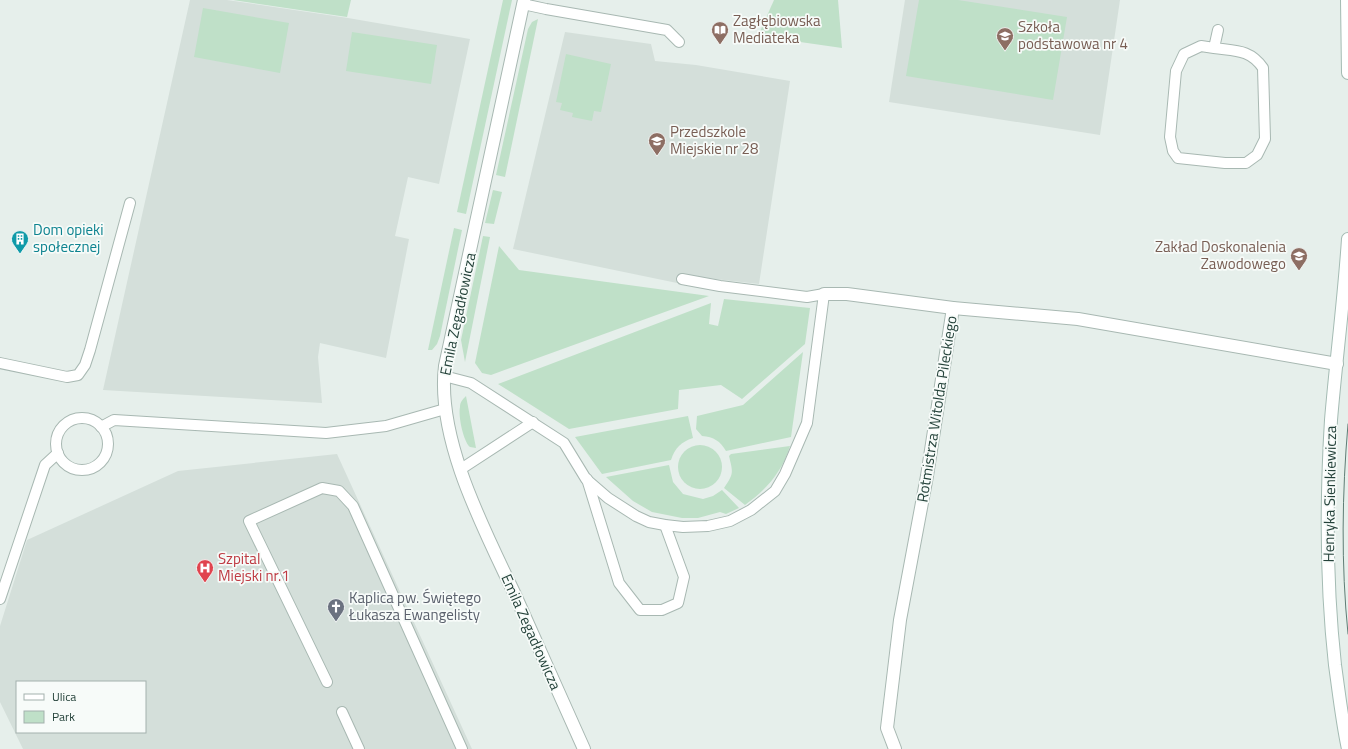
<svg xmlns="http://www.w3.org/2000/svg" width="1348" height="749" font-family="'Titillium Web',sans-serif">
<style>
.built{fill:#d4dfda;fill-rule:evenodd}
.green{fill:#bfe0c8}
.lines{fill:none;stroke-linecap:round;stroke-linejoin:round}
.lane-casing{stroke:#a8b8b2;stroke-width:12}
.street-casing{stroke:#a8b8b2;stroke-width:14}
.secondary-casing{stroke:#a4bbb3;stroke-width:14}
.lane{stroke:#fff;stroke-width:10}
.street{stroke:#fff;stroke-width:12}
.secondary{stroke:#fff;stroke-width:12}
.tram{stroke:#5f7d75;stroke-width:1}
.labels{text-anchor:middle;stroke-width:3.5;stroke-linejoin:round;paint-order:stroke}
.education-label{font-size:15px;fill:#785e54;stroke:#f7fbf9;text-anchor:start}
.culture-label{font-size:15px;fill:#0d838f;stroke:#f7fbf9;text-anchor:start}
.street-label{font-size:15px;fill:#24423a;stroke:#f7fbf9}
.health-label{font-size:15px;fill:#be3a42;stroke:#f7fbf9;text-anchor:start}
.worship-label{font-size:15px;fill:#5b616d;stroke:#f7fbf9;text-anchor:start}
</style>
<rect width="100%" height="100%" fill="#e6efeb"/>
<g class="built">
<path d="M190 0H227L348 18 470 39 439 184 408 177 395 236 409 239 386 358 320 343 318 357 322 403 103 390Z"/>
<path d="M905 0H1120L1100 135 889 102Z"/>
<path d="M565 32 651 44 655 61 696 65 790 81 759 284 715 279 680 274 677 283 513 249Z"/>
<path d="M337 454 472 749H23L0 702V626L27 540 178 471ZM17 682H145V732H17Z"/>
</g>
<g class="green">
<path d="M233 0H351L347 17Z"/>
<path d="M503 0H512L466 214 457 212Z"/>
<path d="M774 0H838L842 48 758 36Z"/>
<path d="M919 0H958L1067 17 1053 100 906 76Z"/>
<path d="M203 8 289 23 280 73 194 57Z"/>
<path d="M538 19 505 177 496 175 528 29 532 22Z"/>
<path d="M352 32 437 45 431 84 346 71Z"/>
<path d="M566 54 611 64 601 112 594 111 592 121 572 117 573 113 560 110 562 103 556 102Z"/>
<path d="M493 190 502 192 494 224 485 223Z"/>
<path d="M454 228 462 230 440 336 437 344 432 350H428Z"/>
<path d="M483 236 490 237 465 362 461 340Z"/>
<path d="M499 246 519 270 709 296 491 375 482 373 475 363Z"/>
<path d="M724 299 810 308 805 344 742 399 721 385 679 390 678 409 569 429 498 384 711 303 709 324 718 326Z"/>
<path d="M803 352 791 437 726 451C720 441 714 437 702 436L696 429 697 416 743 405Z"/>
<path d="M466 396 476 448 470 447C463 441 458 415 460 407 460 402 463 399 466 396Z"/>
<path d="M688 416 693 438C681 442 675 448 671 460L602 474 575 437Z"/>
<circle cx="700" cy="467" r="22"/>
<path d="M790 446C782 472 767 489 745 505L724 488C734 473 733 473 729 456L731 454Z"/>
<path d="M669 465 673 482 683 494 703 499 713 496 722 490 739 508 726 514 720 512 698 518H682L652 512 633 501 606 477Z"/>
</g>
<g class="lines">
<g class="lane-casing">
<g id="lane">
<path d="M523 4 546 9 667 30 679 42"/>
<path d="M1214 48C1235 51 1250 49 1263 68L1265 139 1257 155 1246 163H1225L1178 158 1173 151 1170 137 1176 71 1184 54 1201 46 1214 48 1218 30"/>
<path d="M0 363 67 377 78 375 85 365 90 350 130 203"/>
<path d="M444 376 471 383 564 443 586 479 608 498 636 516 649 522 665 525 683 527 708 526 730 521 751 510 775 491 785 474 807 423 824 294 807 297 720 286 682 279"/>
<circle cx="82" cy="444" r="26"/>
<path d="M101 427 114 420 326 433 386 426 445 409"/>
<path d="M461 469 533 422"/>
<path d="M587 479 619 583 640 610H662L678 603 684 577 665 525"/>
<path d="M0 599 45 465 58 453"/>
<path d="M327 682 249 521 322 488 339 491 353 506 462 749"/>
<path d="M342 712 359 749"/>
</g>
</g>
<g class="street-casing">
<g id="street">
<path d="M524 0 445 366C436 440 485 531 516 597 539 648 561 698 584 749"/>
<path d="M824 294H847L953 308 1078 319 1337 364"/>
<path d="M895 749 887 728 900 620 927 476 953 308"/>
</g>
</g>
<g class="secondary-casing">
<g id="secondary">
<path d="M1347 0 1348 73"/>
<path d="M1348 239C1344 300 1336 360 1331 420 1326 502 1326 584 1335 665 1339 693 1342 721 1348 749"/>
</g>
</g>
<use href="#lane" class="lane"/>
<use href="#street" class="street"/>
<use href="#secondary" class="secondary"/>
<path class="tram" d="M1348 424C1342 494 1341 564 1348 634"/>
</g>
<defs>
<g id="library-pin" transform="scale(0.9)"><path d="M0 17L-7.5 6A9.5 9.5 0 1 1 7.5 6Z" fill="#8d6e63" stroke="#f7fbf9"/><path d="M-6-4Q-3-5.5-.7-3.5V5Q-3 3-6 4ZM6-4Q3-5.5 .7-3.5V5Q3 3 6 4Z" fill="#fff"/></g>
<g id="school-pin" transform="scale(0.9)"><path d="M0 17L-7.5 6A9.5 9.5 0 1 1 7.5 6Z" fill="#8d6e63" stroke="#f7fbf9"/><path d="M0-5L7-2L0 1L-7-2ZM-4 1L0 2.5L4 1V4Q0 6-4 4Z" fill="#fff"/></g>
<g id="building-pin" transform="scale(0.9)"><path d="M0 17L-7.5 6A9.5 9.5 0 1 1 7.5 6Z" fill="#0f9aa8" stroke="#f7fbf9"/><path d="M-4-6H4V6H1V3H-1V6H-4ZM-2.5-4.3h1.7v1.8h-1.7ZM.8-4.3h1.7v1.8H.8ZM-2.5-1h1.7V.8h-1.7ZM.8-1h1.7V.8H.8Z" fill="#fff"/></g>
<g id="hospital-pin" transform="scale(0.9)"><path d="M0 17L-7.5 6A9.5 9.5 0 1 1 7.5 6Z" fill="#e0444e" stroke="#f7fbf9"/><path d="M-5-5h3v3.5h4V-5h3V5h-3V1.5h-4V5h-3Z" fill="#fff"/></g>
<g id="church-pin" transform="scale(0.9)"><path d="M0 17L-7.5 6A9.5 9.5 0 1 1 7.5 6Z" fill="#6b7280" stroke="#f7fbf9"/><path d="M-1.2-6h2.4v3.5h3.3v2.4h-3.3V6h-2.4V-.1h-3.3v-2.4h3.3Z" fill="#fff"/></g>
</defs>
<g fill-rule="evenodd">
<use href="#library-pin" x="720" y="30"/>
<use href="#school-pin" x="1005" y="36"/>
<use href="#school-pin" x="657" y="141"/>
<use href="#building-pin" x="20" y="239"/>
<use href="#school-pin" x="1299" y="256"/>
<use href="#hospital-pin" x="205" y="568"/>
<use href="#church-pin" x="336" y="607"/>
</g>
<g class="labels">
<g class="education-label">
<text x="733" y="26">Zagłębiowska<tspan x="733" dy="17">Mediateka</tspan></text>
<text x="1018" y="32">Szkoła<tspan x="1018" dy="17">podstawowa nr 4</tspan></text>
<text x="670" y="137">Przedszkole<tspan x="670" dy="17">Miejskie nr 28</tspan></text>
<text x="1286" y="252" text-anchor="end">Zakład Doskonalenia<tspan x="1286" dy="17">Zawodowego</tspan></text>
</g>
<g class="culture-label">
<text x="33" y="235">Dom opieki<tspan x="33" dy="17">społecznej</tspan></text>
</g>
<g class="street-label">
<text transform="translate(458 314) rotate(-78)" y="5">Emila Zegadłowicza</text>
<text transform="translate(937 409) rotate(-81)" y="5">Rotmistrza Witolda Pileckiego</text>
<text transform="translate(1330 494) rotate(-89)" y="5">Henryka Sienkiewicza</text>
<text transform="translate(531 632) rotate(66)" y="5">Emila Zegadłowicza</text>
</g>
<g class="health-label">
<text x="218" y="564">Szpital<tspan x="218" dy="17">Miejski nr.1</tspan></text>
</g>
<g class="worship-label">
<text x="349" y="603">Kaplica pw. Świętego<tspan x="349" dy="17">Łukasza Ewangelisty</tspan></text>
</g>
</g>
<rect x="16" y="681" width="130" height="52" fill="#f7fbf9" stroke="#a3b1ad"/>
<rect x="24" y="694" width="20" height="6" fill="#ffffff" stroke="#a3b1ad"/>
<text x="52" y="701" font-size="12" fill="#24423a">Ulica</text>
<rect x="24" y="711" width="20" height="12" fill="#bfe0c8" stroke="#a3b1ad"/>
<text x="52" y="721" font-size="12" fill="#24423a">Park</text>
</svg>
